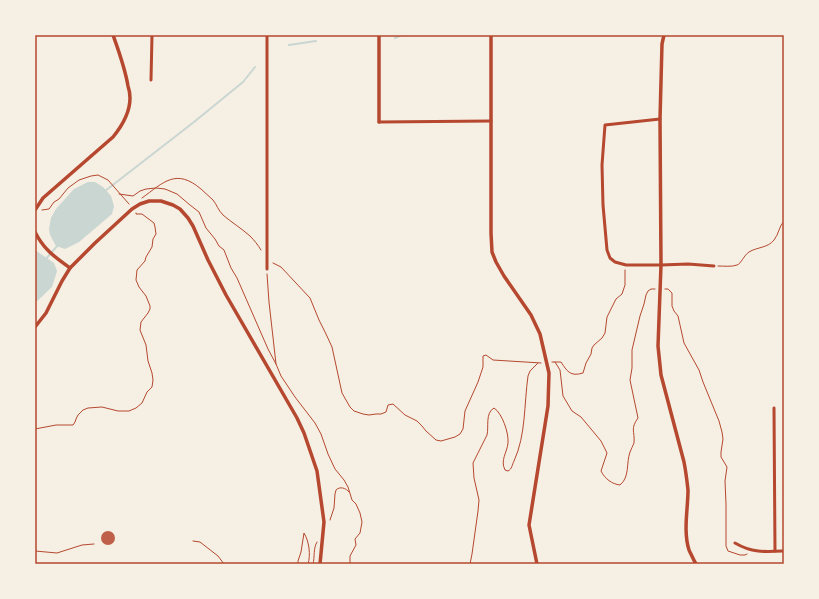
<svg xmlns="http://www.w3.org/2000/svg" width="819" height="599" font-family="'Asap Condensed',sans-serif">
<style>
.water{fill:#c9d6d2}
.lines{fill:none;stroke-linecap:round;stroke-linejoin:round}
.stream{stroke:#c9d6d2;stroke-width:2}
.building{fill:#bf614a}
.path{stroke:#b5482f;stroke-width:1}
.minor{stroke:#b5482f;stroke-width:3}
.tertiary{stroke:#b5482f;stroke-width:3.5}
.neatline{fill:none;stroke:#b5482f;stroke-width:1.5}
</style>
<rect width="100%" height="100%" fill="#f6efe4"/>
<g class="water">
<path d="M88 182H95L103 187 111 196 114 206 112 214 79 242 65 249 56 246 50 235 49 229 51 218 56 209 74 189Z"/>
<path d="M35 250 54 263 57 271 52 287 35 303Z"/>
</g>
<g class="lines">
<g class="stream">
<path d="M395 38 402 35"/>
<path d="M289 45 316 41"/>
<path d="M105 191 194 122 243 82 255 67"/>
<path d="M45 260 58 245"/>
</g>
</g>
<circle class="building" cx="108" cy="538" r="7"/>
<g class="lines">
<g class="path">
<path d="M119 194 133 196 140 191 146 189 156 188 165 189 177 194 190 205 199 212 206 228 215 239 219 246 224 250 231 268 237 278 268 349 276 364 281 376 295 397 315 423 321 434 328 454 335 469 344 480 348 487 352 500 356 504 360 513 362 522 360 533 355 539 356 545 350 556V564"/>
<path d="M142 198C164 182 176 168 201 189 205 193 209 196 213 200 217 205 218 210 223 215 231 222 241 228 250 236 254 240 258 245 261 250"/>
<path d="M42 210 49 209 54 202 59 199 68 188 79 180 91 176 98 175 108 180 129 204"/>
<path d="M273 263 281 267 310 298 319 320 326 334 332 347 342 393 350 407 354 411 363 414 369 415 376 414H381L386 412 388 405 393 404 405 415 417 421 422 426 426 431 436 440 441 441 455 437 460 434 463 429 465 411 478 382 483 367V356L486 355 493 360 541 363"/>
<path d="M718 266C724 266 732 267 737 265 741 264 744 255 749 252 757 247 768 248 774 240 779 234 779 226 784 221"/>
<path d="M267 274 269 302 276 364"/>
<path d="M665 289H668L672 293V306L674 311 678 316 684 343 699 370 703 382 719 421 722 432 723 439 721 452V457L727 467 725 481 726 504V546L728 551 740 555H745L747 554"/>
<path d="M552 362H561C567 371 570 377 583 373L586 363 591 354 592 348 594 345 602 338 605 333 607 317 616 299 622 294 625 285V270"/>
<path d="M555 362 560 370 563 396 572 411 581 417 601 441 607 453 601 471C605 479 612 484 620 485 630 477 626 463 630 452 631 449 633 446 634 443 635 431 630 429 638 418L630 380 632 368V350L640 316 644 304 646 295 648 291 651 289H655"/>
<path d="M35 429 56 425H73L75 422 76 419 78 415 83 410 88 408 102 407 118 411H129L136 408 142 403 147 392 152 387 153 380 152 373 148 361 146 345 140 330 141 322 148 313 150 309V306L146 296 139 287 136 280 137 270 145 261 146 257 152 247 153 239 156 234 155 227 154 223 142 214H136V213"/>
<path d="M330 520 334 508 335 494 336 490C340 486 346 488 349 492"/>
<path d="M193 541 200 542 218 556 224 564"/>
<path d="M35 551 57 553 82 545 94 544"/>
<path d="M298 564V561L301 552 304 533C309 541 311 555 308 564"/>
<path d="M313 564C315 557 313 548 317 542"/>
<path d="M470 564 472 554 478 511 479 500 474 478 473 463 487 435C489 427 485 413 494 408 502 413 509 433 508 443 507 453 500 460 505 470L508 471C512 469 512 465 514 461 526 435 524 404 528 376L530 371 538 363"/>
</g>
<g class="minor">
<path d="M267 35V269"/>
<path d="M151 80 152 35"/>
<path d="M660 119 605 125 602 165 603 205 607 250 610 258 615 262 626 265H661L688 264 714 266"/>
<path d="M379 122 491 121"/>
<path d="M774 408 775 551"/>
<path d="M735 543C752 553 765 552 784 551"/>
</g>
<g class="tertiary">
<path d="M491 35V233L492 252 496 262 504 276 531 315 540 334 549 373 548 406 529 525 537 564"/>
<path d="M664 35 662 44 660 119 661 265 658 346 661 375 684 462C686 472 687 481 688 490 688 509 683 531 689 550 691 554 693 559 696 564"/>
<path d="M379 122V35"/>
<path d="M35 210 43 198 113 137C122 126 130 113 130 98 130 94 129 89 128 86 125 68 119 52 113 35"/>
<path d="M35 232C44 250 55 257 70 268"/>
<path d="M35 327 46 313 62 281 70 268 95 243 132 209 140 204 149 201H161L173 205 180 209 188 218 193 226 208 260 226 295 297 418 304 433 317 471 324 522 320 564"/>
</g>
</g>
<rect width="819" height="599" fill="none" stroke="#f6efe4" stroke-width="72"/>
<rect x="36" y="36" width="747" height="527" class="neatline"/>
</svg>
